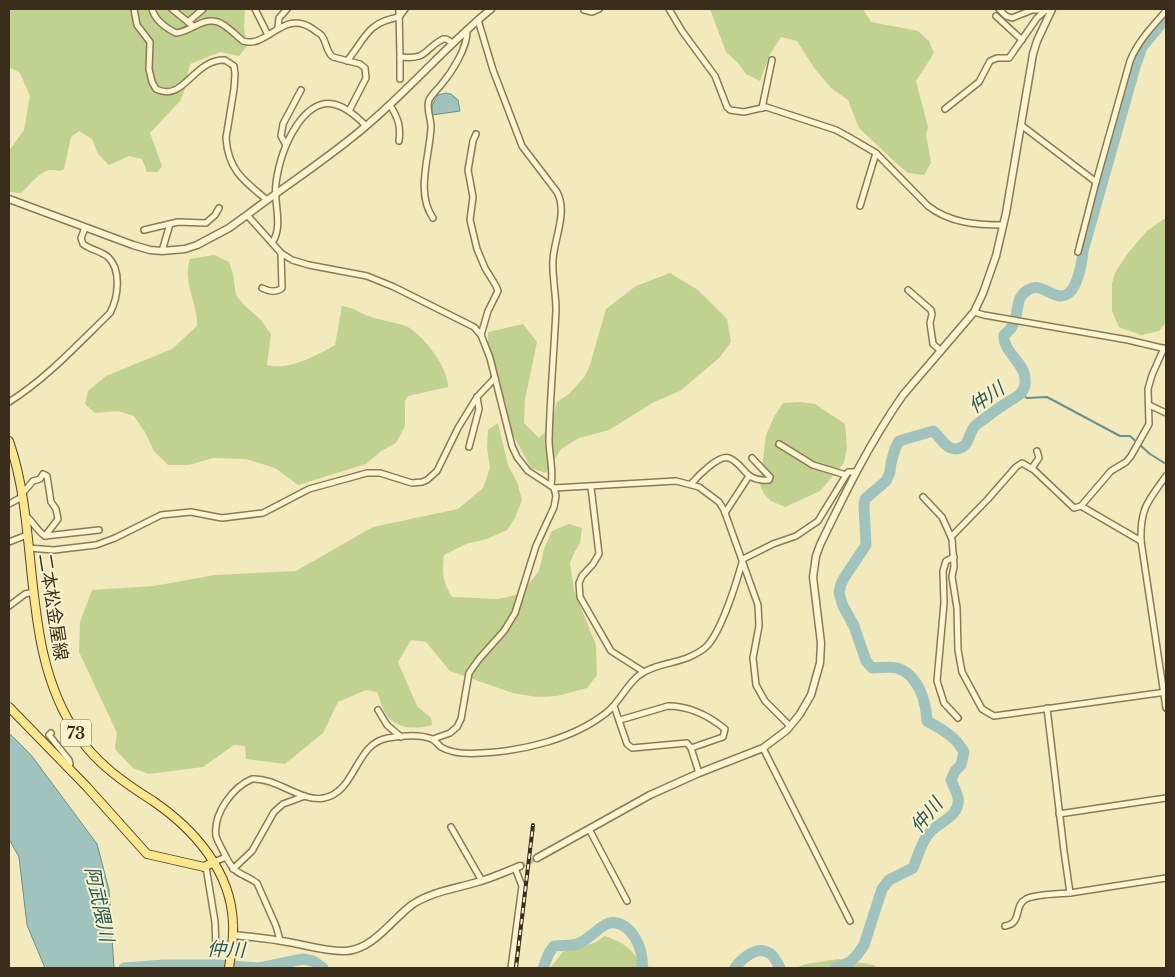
<svg xmlns="http://www.w3.org/2000/svg" width="1175" height="977" font-family="'Libre Baskerville','Noto Sans JP',serif">
<style>
.green{fill:#c1d190}
.water{fill:#a1c3bd;stroke:#68928d}
.lines{fill:none;stroke-linecap:round;stroke-linejoin:round}
.stream{stroke:#68928d;stroke-width:2}
.river{stroke:#a1c3bd;stroke-width:11}
.tertiary-tunnel{stroke:#cdc49d;stroke-width:6;stroke-dasharray:6 3;stroke-linecap:butt}
.minor-casing{stroke:#8c7954;stroke-width:8}
.tertiary-casing{stroke:#8c7954;stroke-width:9}
.primary-casing{stroke:#594629;stroke-width:10}
.minor{stroke:#fcf5d1;stroke-width:5}
.tertiary{stroke:#fcf5d1;stroke-width:6}
.primary{stroke:#fae790;stroke-width:8}
.rail-casing{stroke:#3a2e1b;stroke-width:4}
.rail{stroke:#f9f2cd;stroke-width:2;stroke-dasharray:5.5;stroke-linecap:butt}
.labels{text-anchor:middle;stroke-width:4;stroke-linejoin:round;paint-order:stroke}
.shield{fill:#f9f2cd;stroke:#736950;stroke-width:1}
.shield-label{font-size:16px;font-weight:bold;fill:#3a2e1b}
.street-label{font-size:18px;fill:#3a2e1b;stroke:#f9f2cd}
.water-label{font-size:19px;font-style:italic;fill:#28585b;stroke:#f9f2cd}
</style>
<rect width="100%" height="100%" fill="#f2e9bd"/>
<g class="green">
<path d="M9 9H245L244 28 247 46 239 56 220 52 190 64 184 92 180 101 150 133 162 166 158 172H147L142 159 129 156 109 165 98 154 92 139 79 131 71 137 64 169C59 173 55 169 49 170 38 173 29 186 21 193L9 192V151L24 130 30 96 20 73 11 68 9 69Z"/>
<path d="M710 9H863L871 22 918 31 929 41 934 53 916 81 928 127 926 134 931 163 924 175 908 173 895 162 859 128 848 100 831 88 815 69 797 41 781 37 769 56 760 81 746 74 739 64 726 52Z"/>
<path d="M1164 219H1166V322L1159 331 1141 335 1119 327 1112 311V283L1115 273 1128 253 1147 231Z"/>
<path d="M214 255 229 262 233 274 236 295 244 305 261 320 271 334 267 365C288 371 316 356 335 345L342 306C355 308 359 313 371 317 382 321 397 322 408 327 424 336 449 369 448 387L408 396 405 401V426L396 443 381 451 366 464 298 485 275 468 246 459 213 458 189 465H168L154 451 145 432 134 416 118 411 95 413 85 404 88 391 106 376 172 349 197 326C198 303 182 283 190 259Z"/>
<path d="M670 273 698 290 727 319 731 342 719 358 680 391 654 402 609 430 579 438 561 449 546 473 531 468 512 433 508 420 506 404 495 373 488 343V332L523 324 537 342 525 399 524 423 539 438C551 429 553 416 557 402L570 393 585 376 590 365 606 309 636 286Z"/>
<path d="M800 402 815 404 845 424 847 447 844 463 820 491 785 507 771 501 764 494 760 485 766 435 774 417 783 403Z"/>
<path d="M498 423 508 465 517 482 522 500 515 518 507 530 487 539 466 544 444 555C442 573 442 580 452 597L498 599 521 594 539 571 544 549 552 531 569 524 582 528 580 543 574 553 570 563 574 591 596 645 597 675 587 688 557 696 537 697 513 693 450 671 426 642 411 640 398 662 417 706 431 718 432 725C415 730 393 729 384 711 381 705 380 698 377 692L366 690 338 702 323 733 285 764 246 759 245 746 234 745 203 767 149 774 133 768 115 749 117 733 79 652 80 622 92 590 154 586 215 575 296 571 373 527 458 509 483 488 490 468 487 447 488 430Z"/>
<path d="M605 936C624 943 634 949 641 968H550L563 952 594 943Z"/>
<path d="M838 959 874 965 878 968H795L806 964Z"/>
</g>
<g class="water">
<path d="M446 93 451 94 458 100 460 111 432 115C431 106 433 102 438 95Z"/>
<path d="M9 733 31 755 97 844 109 890 114 968H45L27 925 19 857 9 839Z"/>
</g>
<g class="lines">
<path class="stream" d="M1021 394 1027 398 1047 397 1120 436H1130L1150 454 1166 464"/>
<g class="river">
<path d="M124 968 164 965H218L259 968 303 959 313 961 323 968"/>
<path d="M543 968 549 953 554 946C561 945 571 946 577 944 588 940 594 932 603 926 620 915 635 933 640 949 642 955 642 962 643 968"/>
<path d="M735 968C742 958 759 943 772 955 775 958 778 964 780 968"/>
<path d="M835 968 850 962 857 955 864 945 882 889 889 880 913 868C918 856 921 842 930 832 939 822 961 816 958 798 957 792 953 786 951 780L955 771 961 765 964 752C955 736 943 730 927 721 926 702 919 675 897 668 889 666 880 668 872 668L866 661 854 626 843 606 839 593 841 584 844 578 866 545 864 506 865 499 886 481 890 472 891 463 895 449 899 441 933 431C941 437 945 449 956 449 972 447 967 431 977 424 987 417 997 409 1008 402 1012 399 1018 397 1021 393 1024 390 1026 383 1025 379 1025 363 1002 351 1004 335 1023 321 1012 303 1025 292 1040 280 1048 296 1061 296 1077 296 1082 263 1083 251L1135 67 1142 47 1166 18"/>
</g>
<path class="tertiary-tunnel" d="M520 866 537 858"/>
<g class="minor-casing">
<g id="minor">
<path d="M134 9 137 25 150 42 149 69 152 82 156 89C184 103 193 59 225 60L234 66 235 74 234 89 226 138C228 170 244 181 267 200"/>
<path d="M152 9C155 20 166 28 176 33 184 32 188 29 195 26 218 13 226 27 243 41 268 49 283 8 313 29 315 31 321 34 322 36 327 43 326 52 333 57L360 64 365 68 366 78 349 111"/>
<path d="M172 9 193 26"/>
<path d="M255 9 268 35"/>
<path d="M399 9 400 57C429 60 423 49 443 39H446L453 43"/>
<path d="M669 9 682 31 715 76 727 107 730 110 744 112 766 107 836 130 847 136 876 153 928 206C950 223 976 225 1003 225"/>
<path d="M999 9 1006 16 1012 18 1032 10H1047"/>
<path d="M584 10 592 12 599 9"/>
<path d="M996 16 1022 40"/>
<path d="M478 20 493 70 522 146 557 192C568 212 554 239 553 260 552 276 556 293 556 310 554 353 550 397 549 440 549 455 554 471 551 485"/>
<path d="M188 22 203 9"/>
<path d="M278 28 279 18 287 9"/>
<path d="M400 57V79"/>
<path d="M347 61C366 38 366 23 399 17L405 9"/>
<path d="M390 105C398 118 401 126 399 141"/>
<path d="M762 108 772 60"/>
<path d="M945 109 979 82 990 61 997 58H1009L1037 18 1046 10"/>
<path d="M1021 125 1096 182"/>
<path d="M476 134 473 141 468 170 473 197 470 220 477 249 485 268 496 286 498 291 488 311 481 335"/>
<path d="M286 145 281 136 283 124 301 90"/>
<path d="M860 206 876 153"/>
<path d="M247 215 281 253 292 260 309 265 367 276 394 287 474 327 481 335 490 358 512 446 517 457 528 471 554 488 676 481 699 487 719 502 724 510 758 605 759 626 753 658 756 685 765 701 790 726"/>
<path d="M433 218C415 192 430 156 431 127 431 119 426 108 429 100 432 94 437 90 441 85 452 72 468 47 467 30"/>
<path d="M144 230 178 222 206 223 215 215 219 208"/>
<path d="M272 243C284 226 273 202 276 183 279 161 285 143 297 125 320 92 342 101 366 126"/>
<path d="M162 251 170 224"/>
<path d="M1078 252 1096 182 1130 61C1138 41 1152 27 1166 11"/>
<path d="M262 288C268 291 276 293 282 288L281 253"/>
<path d="M908 290 931 310 932 314 930 323 933 344 941 351"/>
<path d="M974 312 984 315 1128 340 1166 349"/>
<path d="M9 402C46 379 78 344 110 313 118 298 122 270 108 257 101 251 91 250 83 244L81 238 85 228"/>
<path d="M1149 405 1166 413"/>
<path d="M779 444 813 465 846 475"/>
<path d="M469 447 479 409 477 397"/>
<path d="M1032 468 1039 458 1037 451"/>
<path d="M1166 476C1148 501 1140 508 1141 541L1166 708"/>
<path d="M691 484C697 477 719 454 729 458 745 464 743 482 769 480L770 477 752 458"/>
<path d="M591 487 599 554 593 564 582 576 579 583 580 597 611 651 644 672"/>
<path d="M21 495 33 481 40 479 43 474 47 476 51 502 56 509 58 519 45 536"/>
<path d="M923 497 942 517 952 539 954 566 952 577 957 608 958 650 962 672 982 709 994 716 1166 692"/>
<path d="M9 504 22 497"/>
<path d="M1081 506 1141 541"/>
<path d="M725 513 749 476"/>
<path d="M24 514C34 522 35 529 45 536L99 530"/>
<path d="M951 537 988 499 1016 467 1022 463 1034 470 1074 508 1081 506 1111 471 1126 462 1131 456 1149 424 1148 389 1152 375 1164 348"/>
<path d="M9 542 27 535"/>
<path d="M28 548 54 550 96 545 115 538 161 515 191 512 222 518 263 513 309 489 367 473H380L412 483 422 482 427 480 437 471 458 428 477 397 495 378"/>
<path d="M954 557 946 561 943 571 944 603 937 681 944 703 958 718"/>
<path d="M9 606 25 594 34 592"/>
<path d="M614 706 627 744 632 748 687 743 691 748 699 773"/>
<path d="M1047 708 1064 851 1070 893 1166 878"/>
<path d="M378 710 387 725 401 737"/>
<path d="M620 720 668 706C689 706 709 716 725 729L723 737 691 748"/>
<path d="M51 733 49 735 69 760 70 764 68 768"/>
<path d="M433 739 450 733 457 727 461 719 469 673 479 659 504 631 515 613 536 546 554 507 556 496 554 488"/>
<path d="M763 748 850 921"/>
<path d="M1059 814 1166 798"/>
<path d="M451 827 482 881"/>
<path d="M589 829 627 901"/>
<path d="M226 857C223 850 218 843 216 836 213 813 233 787 252 779 276 777 302 803 324 798 356 792 355 743 388 738 400 736 418 734 429 738 435 739 437 744 441 747 452 754 469 754 482 753 523 751 573 739 606 713 619 703 625 687 638 676 652 665 671 664 687 658 694 655 702 651 707 646 722 630 737 581 743 559L773 544 796 536 818 521 848 472H856"/>
<path d="M214 862 226 857C236 876 241 872 257 883L276 926 280 940"/>
<path d="M206 867 215 922 216 951"/>
<path d="M233 869 252 851 274 812 283 804 305 796"/>
<path d="M1005 926C1023 923 1013 906 1026 899 1036 894 1058 894 1070 893"/>
<path d="M511 968 522 886 515 868"/>
</g>
</g>
<g class="tertiary-casing">
<g id="tertiary">
<path d="M9 199 133 245 150 250 162 251 185 249 197 245 229 228 247 215C286 185 329 158 366 126 410 89 447 45 491 9"/>
<path d="M537 858 650 795 699 773 763 748 787 730 800 714 811 695 820 663 821 643 813 577 816 556 820 545C845 493 870 442 903 395L974 312 983 293 996 256 1006 213 1033 54 1037 41 1052 9"/>
<path d="M233 935C249 937 266 938 282 941 303 944 325 952 346 951 374 949 392 919 413 904 432 892 453 889 474 883 490 879 505 872 520 866"/>
</g>
</g>
<g class="primary-casing">
<g id="primary">
<path d="M9 441C42 536 18 651 79 737 97 764 126 784 153 801 194 829 231 871 233 923 234 938 231 953 229 968"/>
<path d="M9 707 87 787 147 854 204 867 214 862"/>
</g>
</g>
<use href="#minor" class="minor"/>
<use href="#tertiary" class="tertiary"/>
<use href="#primary" class="primary"/>
<g class="rail-casing">
<path id="rail" d="M516 968 533 825"/>
</g>
<use href="#rail" class="rail"/>
</g>
<g class="labels">
<rect class="shield" x="61" y="719.5" width="30" height="27" rx="4"/>
<g class="shield-label">
<text x="76" y="739">73</text>
</g>
<g class="street-label">
<text transform="translate(53 607) rotate(81)" y="6">二本松金屋線</text>
</g>
<g class="water-label">
<text transform="translate(986 397) rotate(-35)" y="7">仲川</text>
<text transform="translate(926 815) rotate(-51)" y="7">仲川</text>
<text transform="translate(100 904) rotate(78)" y="7">阿武隈川</text>
<text transform="translate(226 949) rotate(2)" y="7">仲川</text>
</g>
</g>
<rect width="1175" height="977" fill="none" stroke="#3a2e1b" stroke-width="20"/>
</svg>
